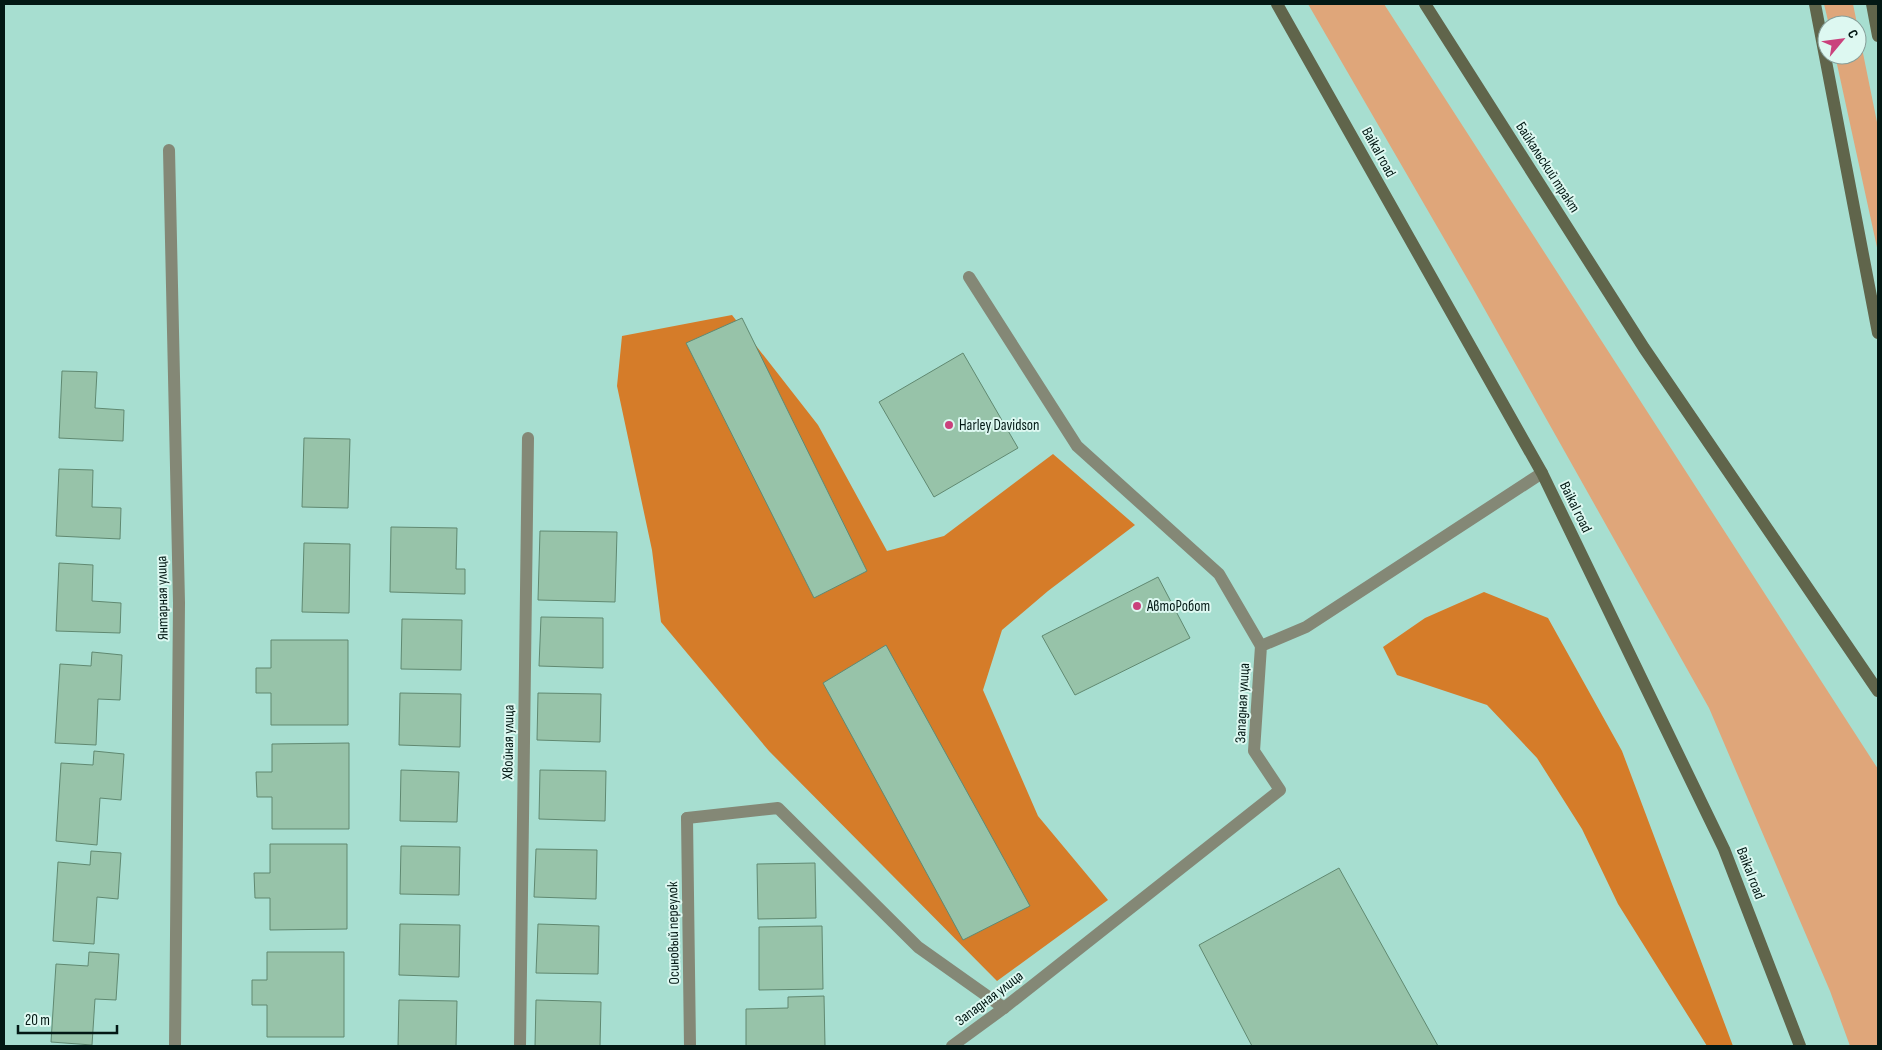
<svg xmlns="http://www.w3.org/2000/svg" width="1882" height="1050" font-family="'Sofia Sans Condensed',sans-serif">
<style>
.green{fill:#dfa67a}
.forest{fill:#d57c29}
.building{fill:#97c3a9;stroke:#608971}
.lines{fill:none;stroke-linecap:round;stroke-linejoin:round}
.lane{stroke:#848876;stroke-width:12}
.street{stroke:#848876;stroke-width:12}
.secondary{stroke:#60654b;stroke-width:12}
.poi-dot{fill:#ca417c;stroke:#ddf8f1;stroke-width:2}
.labels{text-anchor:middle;stroke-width:4;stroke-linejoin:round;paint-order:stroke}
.street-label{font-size:15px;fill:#031814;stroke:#ddf8f1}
.poi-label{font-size:15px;fill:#031814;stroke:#ddf8f1;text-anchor:start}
</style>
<rect width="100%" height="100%" fill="#a7ded0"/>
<g class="green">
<path d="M1308 4H1384L1878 769V1046H1850L1830 991 1709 708 1471 285Z"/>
<path d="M1824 4H1853L1878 127V252L1835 55H1857V25H1829Z"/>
</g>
<g class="forest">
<path d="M732 315 818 425 887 551 944 536 1053 454 1135 525 1048 591 1002 630 983 690 1038 816 1108 900 997 981 769 751 661 622 652 550 617 386 622 336Z"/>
<path d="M1484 592 1548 618 1622 751 1733 1046H1707L1618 904 1582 829 1537 758 1487 705 1397 675 1383 647 1425 618Z"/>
</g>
<g class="building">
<path d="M742 318 867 571 814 598 686 343Z"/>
<path d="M963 353 1018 448 934 497 879 402Z"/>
<path d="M62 371 97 372 95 408 124 410 123 441 59 438Z"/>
<path d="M304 438 350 439 348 508 302 507Z"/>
<path d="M59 469 93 470 92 507 121 508 120 539 56 536Z"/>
<path d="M391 527 457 528 456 569H465V594L390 592Z"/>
<path d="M540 531 617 532 615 602 538 600Z"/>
<path d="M304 543 350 544 349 613 302 612Z"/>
<path d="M59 563 93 565 92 601 121 603 120 633 56 631Z"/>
<path d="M1158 577 1190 638 1075 695 1042 636Z"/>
<path d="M541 617 603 618V668L539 666Z"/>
<path d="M402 619 462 620 461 670 401 669Z"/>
<path d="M271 640H348V725H271V693H256V668H271Z"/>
<path d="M886 645 1030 906 963 940 823 683Z"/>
<path d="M92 652 122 655 120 700 98 699 96 745 55 743 60 664 91 666Z"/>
<path d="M400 693 461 694 460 747 399 745Z"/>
<path d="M538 693 601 694 600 742 537 740Z"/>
<path d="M349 743V829H272V797H257L256 772H272V744Z"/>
<path d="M94 751 124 754 121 800 100 798 97 845 56 841 61 763 93 765Z"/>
<path d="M401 770 459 772 457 822 400 821Z"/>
<path d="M540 770 606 771 605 821 539 819Z"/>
<path d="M270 844H347V929L270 930V898H255L254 873H270Z"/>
<path d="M401 846 460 847 459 895 400 894Z"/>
<path d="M536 849 597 850 596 899 534 897Z"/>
<path d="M91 851 121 853 118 899 97 897 94 944 53 941 58 862 90 865Z"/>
<path d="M815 863 816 918 758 919 757 864Z"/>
<path d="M1339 868 1438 1046H1252L1199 945Z"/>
<path d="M400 924 460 925 459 977 399 975Z"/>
<path d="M538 924 599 926 598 974 536 973Z"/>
<path d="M822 926 823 989 759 990V927Z"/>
<path d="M89 952 119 954 116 1000 95 999 92 1045 51 1042 56 964 88 966Z"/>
<path d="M267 952H344V1037H267V1005H252V980H267Z"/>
<path d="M824 996 825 1046H746V1009L788 1008V997Z"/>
<path d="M399 1000 457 1001 456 1046H398Z"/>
<path d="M536 1000 601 1002 600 1046H535Z"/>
</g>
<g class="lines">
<g class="lane">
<path d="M969 277 1077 446 1219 574 1261 646"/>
<path d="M687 818 778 808 918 947 1004 1008"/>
</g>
<g class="street">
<path d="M169 150 179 603 175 1046"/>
<path d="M687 818 690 1046"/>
<path d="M520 1046 528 438"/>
<path d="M952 1046 1004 1008 1280 790 1254 751 1261 646 1306 627 1542 473"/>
</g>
<g class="secondary">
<path d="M1277 4 1542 473 1724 849 1800 1046"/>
<path d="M1425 4 1644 348 1878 691"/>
<path d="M1815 4 1878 333"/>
<path d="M1872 4 1878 36"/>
</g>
</g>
<g class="poi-dot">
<circle cx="949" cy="425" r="5"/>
<circle cx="1137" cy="606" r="5"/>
</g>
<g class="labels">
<g class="street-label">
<text transform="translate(1379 152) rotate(61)" y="5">Baikal road</text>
<text transform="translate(1548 167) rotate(57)" y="5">Байкальский тракт</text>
<text transform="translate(1576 507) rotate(64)" y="5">Baikal road</text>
<text transform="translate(162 598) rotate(-91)" y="5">Янтарная улица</text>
<text transform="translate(1242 703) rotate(-87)" y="5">Западная улица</text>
<text transform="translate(508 742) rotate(-89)" y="5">Хвойная улица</text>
<text transform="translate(1751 873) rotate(69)" y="5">Baikal road</text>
<text transform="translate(673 933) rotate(-91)" y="5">Осиновый переулок</text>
<text transform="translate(989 998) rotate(-37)" y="5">Западная улица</text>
</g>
<g class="poi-label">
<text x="959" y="430">Harley Davidson</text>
<text x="1147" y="611">АвтоРобот</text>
</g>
</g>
<rect width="1882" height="1050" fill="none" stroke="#031814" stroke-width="10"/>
<g transform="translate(1842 40) rotate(61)"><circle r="24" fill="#ddf8f1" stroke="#869e99"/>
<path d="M0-4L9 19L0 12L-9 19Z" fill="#ca417c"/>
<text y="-8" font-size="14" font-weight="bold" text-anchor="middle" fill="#031814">С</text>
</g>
<path d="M18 1025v8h99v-8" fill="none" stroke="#031814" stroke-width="2.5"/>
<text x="25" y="1025" font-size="15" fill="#031814" stroke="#ddf8f1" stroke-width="4" paint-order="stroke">20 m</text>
</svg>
